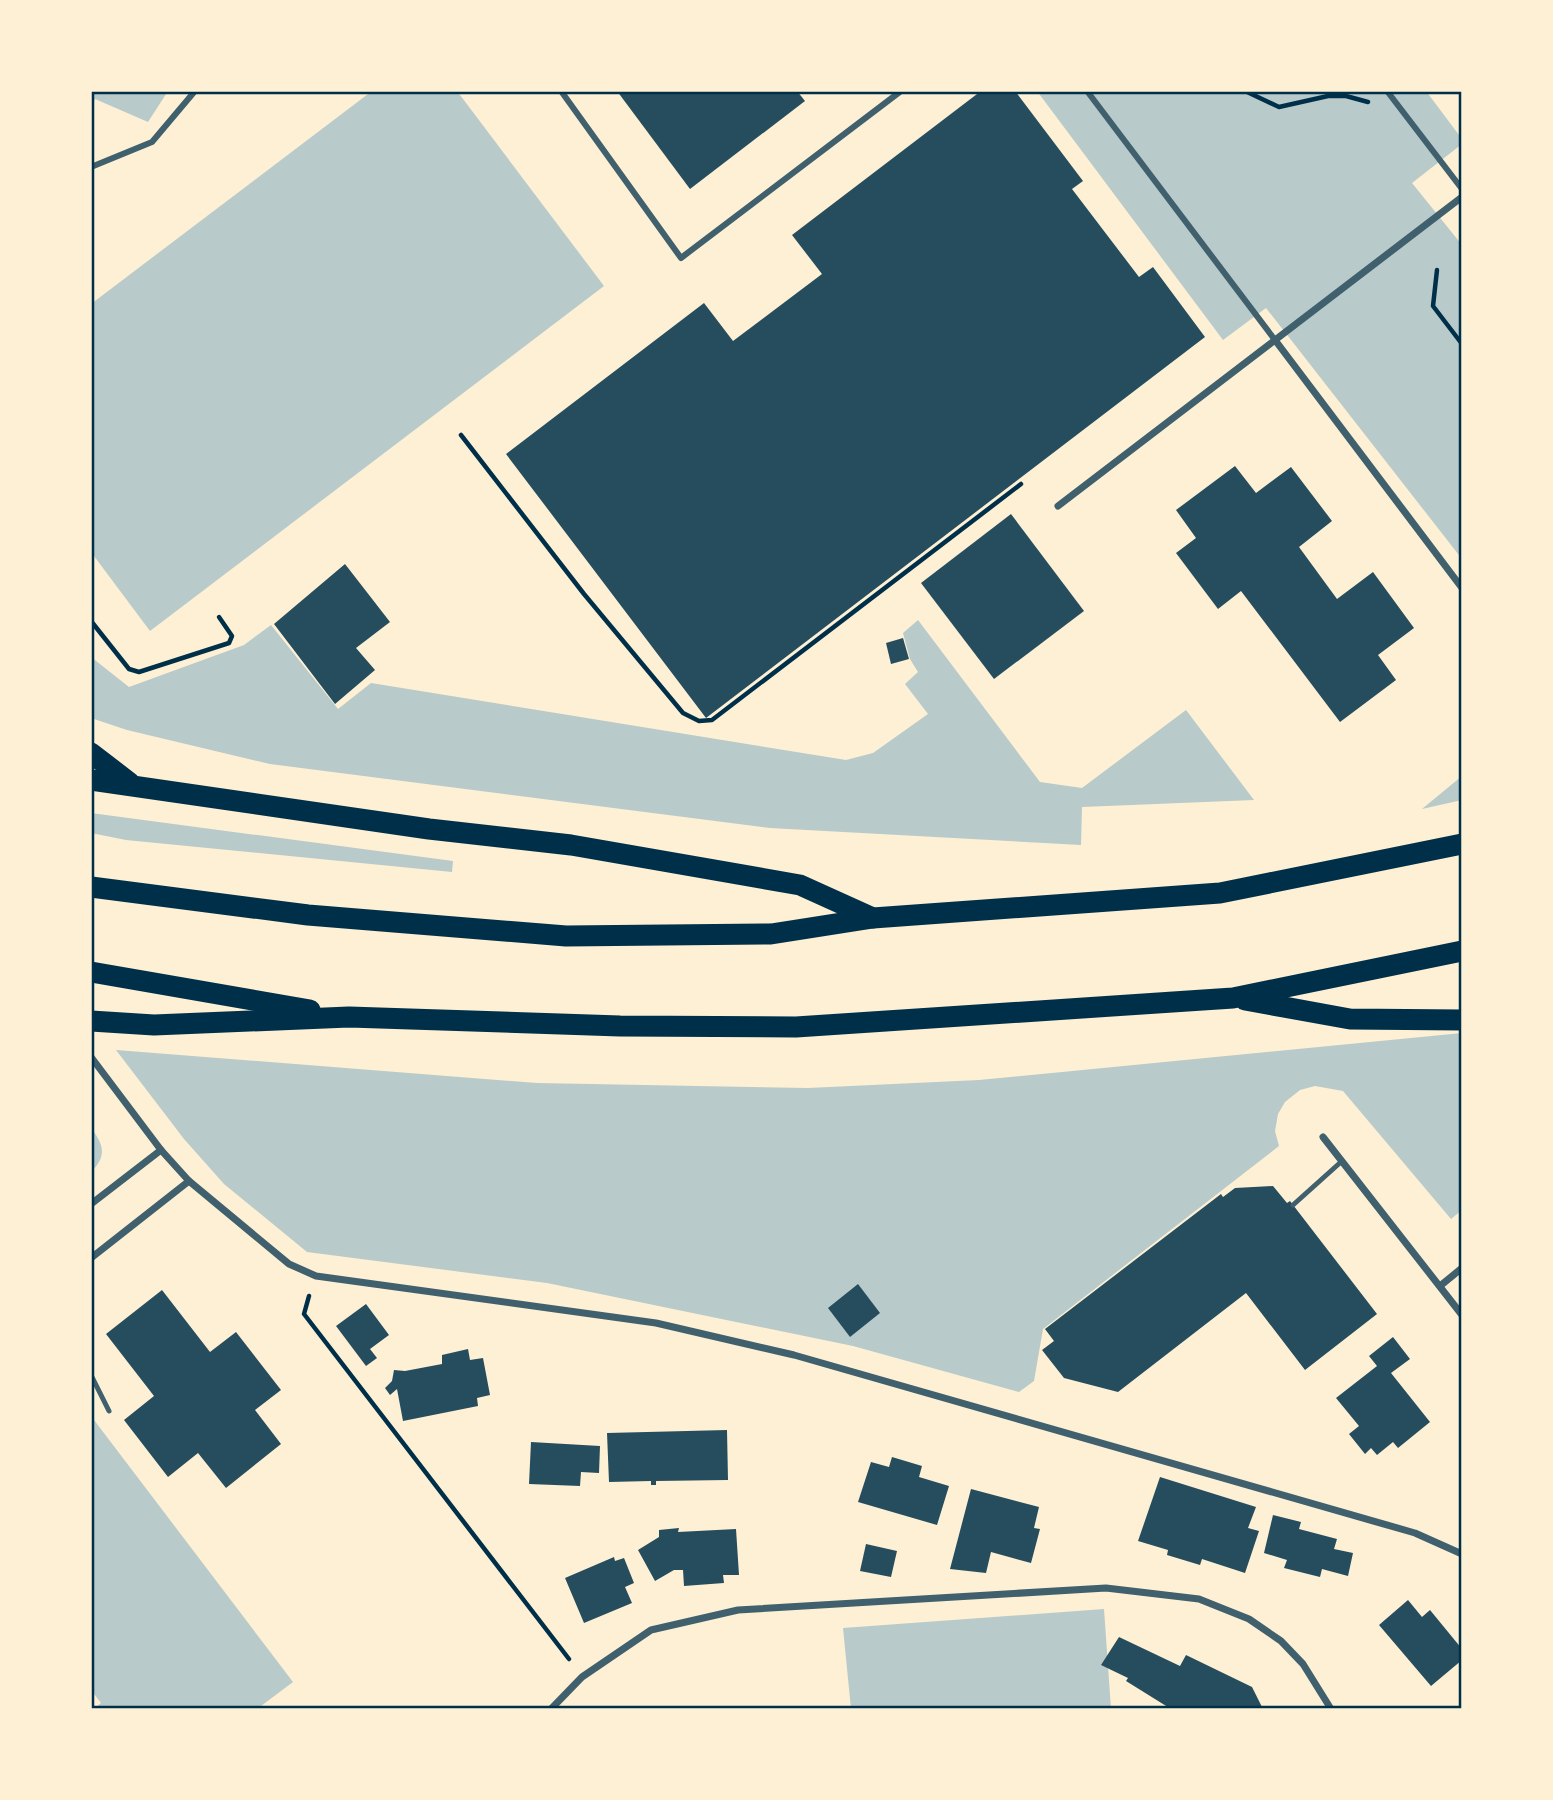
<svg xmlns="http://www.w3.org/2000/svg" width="1553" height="1800" font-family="'Golos Text',sans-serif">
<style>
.green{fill:#b9caca}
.building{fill:#264d5e}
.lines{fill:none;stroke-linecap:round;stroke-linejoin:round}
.path{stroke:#003049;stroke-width:4.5}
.service{stroke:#3f606c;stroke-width:5}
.pedestrian{stroke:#3f606c;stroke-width:6}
.minor{stroke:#3f606c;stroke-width:7}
.motorway{stroke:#003049;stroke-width:21}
.neatline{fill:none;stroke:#003049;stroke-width:2.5}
</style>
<rect width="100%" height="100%" fill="#fdf0d5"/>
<g class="green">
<path d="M91 91H168L148 122 95 99 91 108Z"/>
<path d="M372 91H457L604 286 150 631 91 552V304Z"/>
<path d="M1037 91H1426L1462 139V144L1412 183 1462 245V559L1266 308 1223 340Z"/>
<path d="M918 620 1040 782 1082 788 1186 710 1254 800 1082 807 1081 845 770 828 270 764 127 730 91 718V657L129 687 244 645 271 625 338 709 371 683 846 760 873 753 928 714 905 684 918 672 910 659 903 633Z"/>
<path d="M1462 776V800L1422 809Z"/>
<path d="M91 813 453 861 452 872 126 840 91 833Z"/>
<path d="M1462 1033V1210L1451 1219 1343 1091 1315 1086 1300 1090 1285 1102 1278 1114 1275 1131 1279 1146 1043 1329 1034 1381 1019 1392 853 1346 547 1283 307 1252 224 1184 184 1139 116 1050 537 1083 808 1088 979 1080Z"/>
<path d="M91 1128C104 1145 107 1156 91 1172Z"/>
<path d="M91 1416 293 1682 257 1709H94L101 1703 91 1690Z"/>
<path d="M1104 1609 1111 1709H851L843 1628Z"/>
</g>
<g class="building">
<path d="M617 91H797L805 101 690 189Z"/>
<path d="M981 91H1015L1083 181 1072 189 1139 277 1153 267 1205 337 706 718 506 454 704 303 733 341 822 274 792 235Z"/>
<path d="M1235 466 1256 493 1291 467 1332 521 1299 547 1337 599 1373 572 1414 628 1378 655 1396 680 1340 722 1241 591 1218 609 1176 553 1196 538 1176 510Z"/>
<path d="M1011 514 1084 611 994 679 921 583Z"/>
<path d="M345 564 390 622 356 648 375 670 335 704 274 624Z"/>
<path d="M903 638 909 659 891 664 886 643Z"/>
<path d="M1273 1186 1287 1203 1290 1201 1377 1314 1305 1370 1246 1293 1118 1392 1064 1378 1042 1350 1054 1341 1045 1329 1221 1194 1223 1197 1235 1188Z"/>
<path d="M858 1284 880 1313 850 1337 828 1308Z"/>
<path d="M162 1290 210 1352 236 1332 281 1390 255 1410 281 1444 226 1488 198 1453 168 1477 124 1420 154 1396 106 1334Z"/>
<path d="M366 1304 389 1335 370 1349 377 1358 366 1366 336 1326Z"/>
<path d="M1393 1337 1410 1359 1391 1373 1430 1422 1398 1448 1393 1442 1377 1455 1371 1448 1365 1454 1349 1434 1359 1426 1336 1398 1377 1366 1369 1356Z"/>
<path d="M468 1349 470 1360 483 1358 490 1395 477 1398 478 1406 403 1421 397 1389 390 1395 385 1388 392 1381 394 1370 405 1371 442 1364V1355Z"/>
<path d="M727 1430 728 1480 656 1481V1485H651V1481L609 1482 607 1433Z"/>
<path d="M531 1442 600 1446 599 1473 581 1472 580 1486 529 1484Z"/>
<path d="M892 1457 922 1466 919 1477 949 1486 937 1525 858 1502 871 1462 889 1467Z"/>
<path d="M1160 1477 1256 1507 1248 1528 1259 1531 1245 1573 1202 1559 1200 1565 1167 1555 1168 1550 1138 1541Z"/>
<path d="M971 1489 1039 1507 1034 1528 1040 1529 1031 1563 991 1552 986 1573 950 1569Z"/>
<path d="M1273 1515 1301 1522 1299 1529 1337 1539 1334 1549 1353 1553 1348 1576 1322 1569 1320 1577 1284 1568 1287 1560 1264 1553Z"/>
<path d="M679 1528 678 1532 736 1529 739 1575H723L724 1583 684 1586 683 1570H674L655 1581 638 1550 659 1537V1530Z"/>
<path d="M866 1544 897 1551 891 1577 860 1571Z"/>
<path d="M614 1557 615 1561 624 1558 634 1583 625 1587 632 1603 584 1623 565 1578Z"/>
<path d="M1408 1600 1422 1617 1430 1610 1462 1649V1660L1431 1686 1379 1625Z"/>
<path d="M1119 1637 1180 1666 1186 1655 1252 1687 1263 1709H1171L1126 1681 1128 1678 1101 1665Z"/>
</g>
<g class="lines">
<g class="path">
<path d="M1245 91 1279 107 1328 96H1346L1368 102"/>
<path d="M1437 270 1433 306 1462 344"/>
<path d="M461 435 584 594 683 713 699 721 712 720 1021 484"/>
<path d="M91 621 129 669 139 672 229 643 232 636 219 617"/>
<path d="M309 1296 304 1314 569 1659"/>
</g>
<g class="service">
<path d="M1293 1205 1342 1161"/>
<path d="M91 1375 109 1411"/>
</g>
<g class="pedestrian">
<path d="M561 91 681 258 901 91"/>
<path d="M1087 91 1275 340"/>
<path d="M1387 91 1462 189"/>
<path d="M91 167 152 142 195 91"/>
</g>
<g class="minor">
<path d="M1275 340 1462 588"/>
<path d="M1058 506 1462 197"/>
<path d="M91 1057 161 1150 189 1181 289 1264 316 1276 656 1323 794 1355 1415 1533 1462 1554"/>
<path d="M1323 1137 1462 1315"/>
<path d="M91 1204 161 1150"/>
<path d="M91 1258 189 1181"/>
<path d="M1440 1286 1462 1268"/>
<path d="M551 1709 582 1677 651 1630 738 1610 1106 1588 1199 1599 1249 1619 1281 1641 1303 1664 1331 1709"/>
</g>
<g class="motorway">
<path d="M91 753 130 783"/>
<path d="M91 780 429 829 571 845 800 885 873 918"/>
<path d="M91 887 308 915 566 936 771 934 873 918 1220 893 1462 844"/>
<path d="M91 972 310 1010"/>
<path d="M1245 1000 1350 1019 1462 1020"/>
<path d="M91 1021 154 1025 349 1017 620 1026 796 1027 1233 998 1462 951"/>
</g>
</g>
<rect width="1553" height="1800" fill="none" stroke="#fdf0d5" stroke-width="186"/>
<rect x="93" y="93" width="1367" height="1614" class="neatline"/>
</svg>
